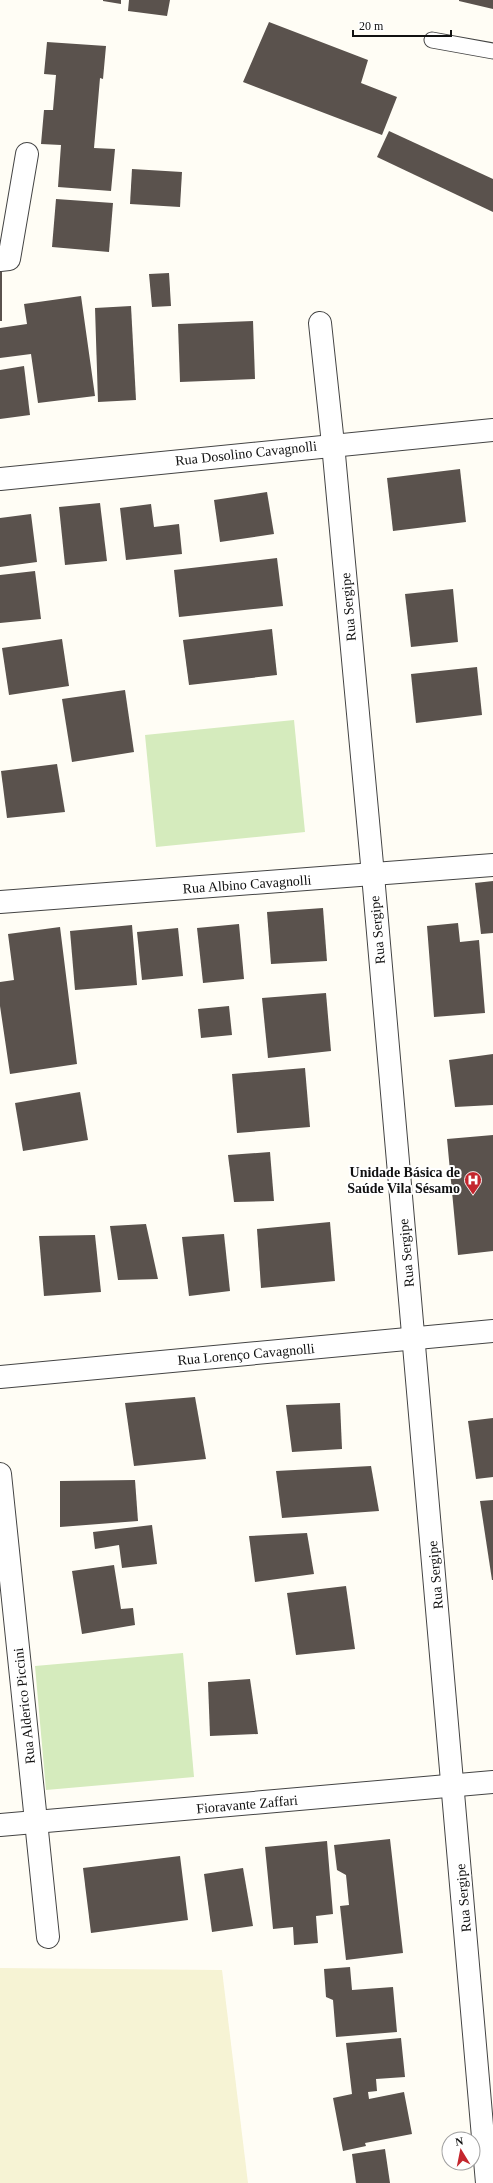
<svg xmlns="http://www.w3.org/2000/svg" width="493" height="2183" font-family="'Times New Roman',serif">
<style>
.farmland{fill:#f6f3d4}
.green{fill:#d5ebbd}
.building{fill:#5a524d}
.lines{fill:none;stroke-linecap:round;stroke-linejoin:round}
.service-casing{stroke:#444;stroke-width:17}
.minor-casing{stroke:#444;stroke-width:24}
.service{stroke:#fff;stroke-width:15}
.minor{stroke:#fff;stroke-width:22}
.labels{text-anchor:middle;stroke-width:4;stroke-linejoin:round;paint-order:stroke}
.street-label{font-size:14px;fill:#111;stroke:#fff}
.poi-label{font-size:14px;font-weight:bold;fill:#111;stroke:#fff;text-anchor:end}
</style>
<rect width="100%" height="100%" fill="#fffdf5"/>
<path class="farmland" d="M0 1968 222 1970 248 2183H0Z"/>
<g class="green">
<path d="M294 720 305 832 156 847 145 735Z"/>
<path d="M183 1653 194 1777 46 1790 35 1666Z"/>
</g>
<g class="building">
<path d="M103 0H121V4L103 1Z"/>
<path d="M129 0H170L167 16 128 11Z"/>
<path d="M459 0H493V9L459 1Z"/>
<path d="M269 22 368 60 361 83 397 97 382 135 243 82Z"/>
<path d="M47 42 106 46 103 79 100 78 94 148 115 149 111 191 58 187 61 145 41 144 44 110H53L56 75 44 74Z"/>
<path d="M389 131 493 179V212L377 157Z"/>
<path d="M132 169 182 172 180 207 130 204Z"/>
<path d="M56 199 113 203 109 252 52 247Z"/>
<rect x="0" y="272" width="2" height="49"/>
<path d="M169 273 171 306 152 307 149 274Z"/>
<path d="M81 296 95 396 38 403 31 354 0 358V328L27 324 24 304Z"/>
<path d="M131 306 136 400 98 402 95 308Z"/>
<path d="M253 321 255 379 180 382 178 324Z"/>
<path d="M24 366 30 415 0 419V370Z"/>
<path d="M460 469 466 522 393 531 387 478Z"/>
<path d="M267 492 274 534 220 542 214 500Z"/>
<path d="M100 503 107 561 65 565 59 507Z"/>
<path d="M151 504 154 527 179 524 182 554 126 560 120 508Z"/>
<path d="M31 514 37 562 0 567V518Z"/>
<path d="M277 558 283 606 179 617 174 570Z"/>
<path d="M35 571 41 619 0 623V575Z"/>
<path d="M453 589 458 642 411 647 405 594Z"/>
<path d="M272 629 277 675 189 685 183 640Z"/>
<path d="M62 639 69 686 9 695 2 648Z"/>
<path d="M477 667 482 715 416 723 411 674Z"/>
<path d="M125 690 134 752 72 762 62 699Z"/>
<path d="M57 764 65 812 7 818 1 771Z"/>
<path d="M493 881V933L481 934 475 883Z"/>
<path d="M323 908 327 961 271 964 267 912Z"/>
<path d="M458 923 460 942 479 940 485 1013 434 1017 427 926Z"/>
<path d="M239 924 244 979 203 983 197 928Z"/>
<path d="M132 925 137 985 75 990 70 931Z"/>
<path d="M60 927 77 1064 10 1074 0 1006V982L14 980 8 934Z"/>
<path d="M178 928 183 976 142 980 137 932Z"/>
<path d="M326 993 331 1051 268 1058 262 998Z"/>
<path d="M229 1006 232 1035 201 1038 198 1009Z"/>
<path d="M493 1054V1105L455 1107 449 1060Z"/>
<path d="M305 1068 310 1127 237 1133 232 1074Z"/>
<path d="M80 1092 88 1140 23 1151 15 1103Z"/>
<path d="M493 1135V1251L458 1255 447 1139Z"/>
<path d="M270 1152 274 1201 234 1202 228 1155Z"/>
<path d="M330 1222 335 1281 261 1288 257 1229Z"/>
<path d="M146 1224 158 1279 118 1280 110 1226Z"/>
<path d="M224 1234 230 1291 189 1296 182 1237Z"/>
<path d="M95 1235 101 1292 44 1296 39 1236Z"/>
<path d="M195 1397 206 1459 134 1466 125 1403Z"/>
<path d="M340 1403 342 1449 292 1452 286 1405Z"/>
<path d="M493 1418V1477L476 1479 468 1421Z"/>
<path d="M371 1466 379 1511 282 1518 276 1471Z"/>
<path d="M135 1480 138 1521 60 1527V1481Z"/>
<path d="M493 1500V1580H492L480 1501Z"/>
<path d="M152 1525 157 1564 122 1568 119 1545 95 1549 93 1532Z"/>
<path d="M307 1533 314 1574 255 1582 249 1536Z"/>
<path d="M114 1565 121 1609 133 1608 135 1625 82 1634 72 1571Z"/>
<path d="M346 1586 355 1649 296 1655 287 1593Z"/>
<path d="M250 1679 258 1734 210 1736 208 1682Z"/>
<path d="M390 1839 403 1953 346 1960 340 1906 349 1905 346 1875 337 1870 334 1845Z"/>
<path d="M327 1841 333 1914 316 1916 318 1943 294 1945 293 1927 273 1929 265 1847Z"/>
<path d="M180 1856 188 1920 91 1933 83 1868Z"/>
<path d="M243 1868 253 1926 212 1932 204 1874Z"/>
<path d="M350 1967 352 1990 393 1987 397 2032 336 2037 333 2000 326 1997 324 1969Z"/>
<path d="M401 2038 405 2077 376 2079 377 2091 368 2092 369 2099 404 2092 412 2134 365 2143 366 2146 343 2151 333 2098 352 2094 346 2043Z"/>
<path d="M385 2149 390 2183H356L352 2154Z"/>
</g>
<g class="lines">
<g class="service-casing">
<path id="service" d="M432 40 493 51"/>
</g>
<g class="minor-casing">
<g id="minor">
<path d="M0 260 9 259 27 154"/>
<path d="M320 323 333 444 373 875 487 2183"/>
<path d="M0 479 493 430"/>
<path d="M0 902 493 865"/>
<path d="M0 1377 493 1331"/>
<path d="M0 1474 48 1937"/>
<path d="M0 1825 493 1782"/>
</g>
</g>
<use href="#service" class="service"/>
<use href="#minor" class="minor"/>
</g>
<defs>
<g id="hospital-pin" transform="scale(0.9)"><path d="M0 17L-7.5 6A9.5 9.5 0 1 1 7.5 6Z" fill="#c4262e" stroke="#fff"/><path d="M-5-5h3v3.5h4V-5h3V5h-3V1.5h-4V5h-3Z" fill="#fff"/></g>
</defs>
<g fill-rule="evenodd">
<use href="#hospital-pin" x="473" y="1180"/>
</g>
<g class="labels">
<g class="street-label">
<text transform="translate(246 453) rotate(-6)" y="5">Rua Dosolino Cavagnolli</text>
<text transform="translate(348 607) rotate(-95)" y="5">Rua Sergipe</text>
<text transform="translate(247 884) rotate(-4)" y="5">Rua Albino Cavagnolli</text>
<text transform="translate(377 930) rotate(-95)" y="5">Rua Sergipe</text>
<text transform="translate(406 1253) rotate(-95)" y="5">Rua Sergipe</text>
<text transform="translate(246 1354) rotate(-5)" y="5">Rua Lorenço Cavagnolli</text>
<text transform="translate(435 1575) rotate(-95)" y="5">Rua Sergipe</text>
<text transform="translate(24 1706) rotate(-96)" y="5">Rua Alderico Piccini</text>
<text transform="translate(247 1804) rotate(-5)" y="5">Fioravante Zaffari</text>
<text transform="translate(463 1898) rotate(-95)" y="5">Rua Sergipe</text>
</g>
<g class="poi-label">
<text x="460" y="1177">Unidade Básica de<tspan x="460" dy="16">Saúde Vila Sésamo</tspan></text>
</g>
</g>
<g transform="translate(461 2151) rotate(350)"><circle r="19" fill="#ffffff" stroke="#a0a0a0"/>
<path d="M0-3L7 15L0 10L-7 15Z" fill="#c4262e"/>
<text y="-6" font-size="11" font-weight="bold" text-anchor="middle" fill="#111111">N</text>
</g>
<path d="M353 30v6h98v-6" fill="none" stroke="#111111" stroke-width="2"/>
<text x="359" y="30" font-size="12" fill="#111111" stroke="#ffffff" stroke-width="3" paint-order="stroke">20 m</text>
</svg>
